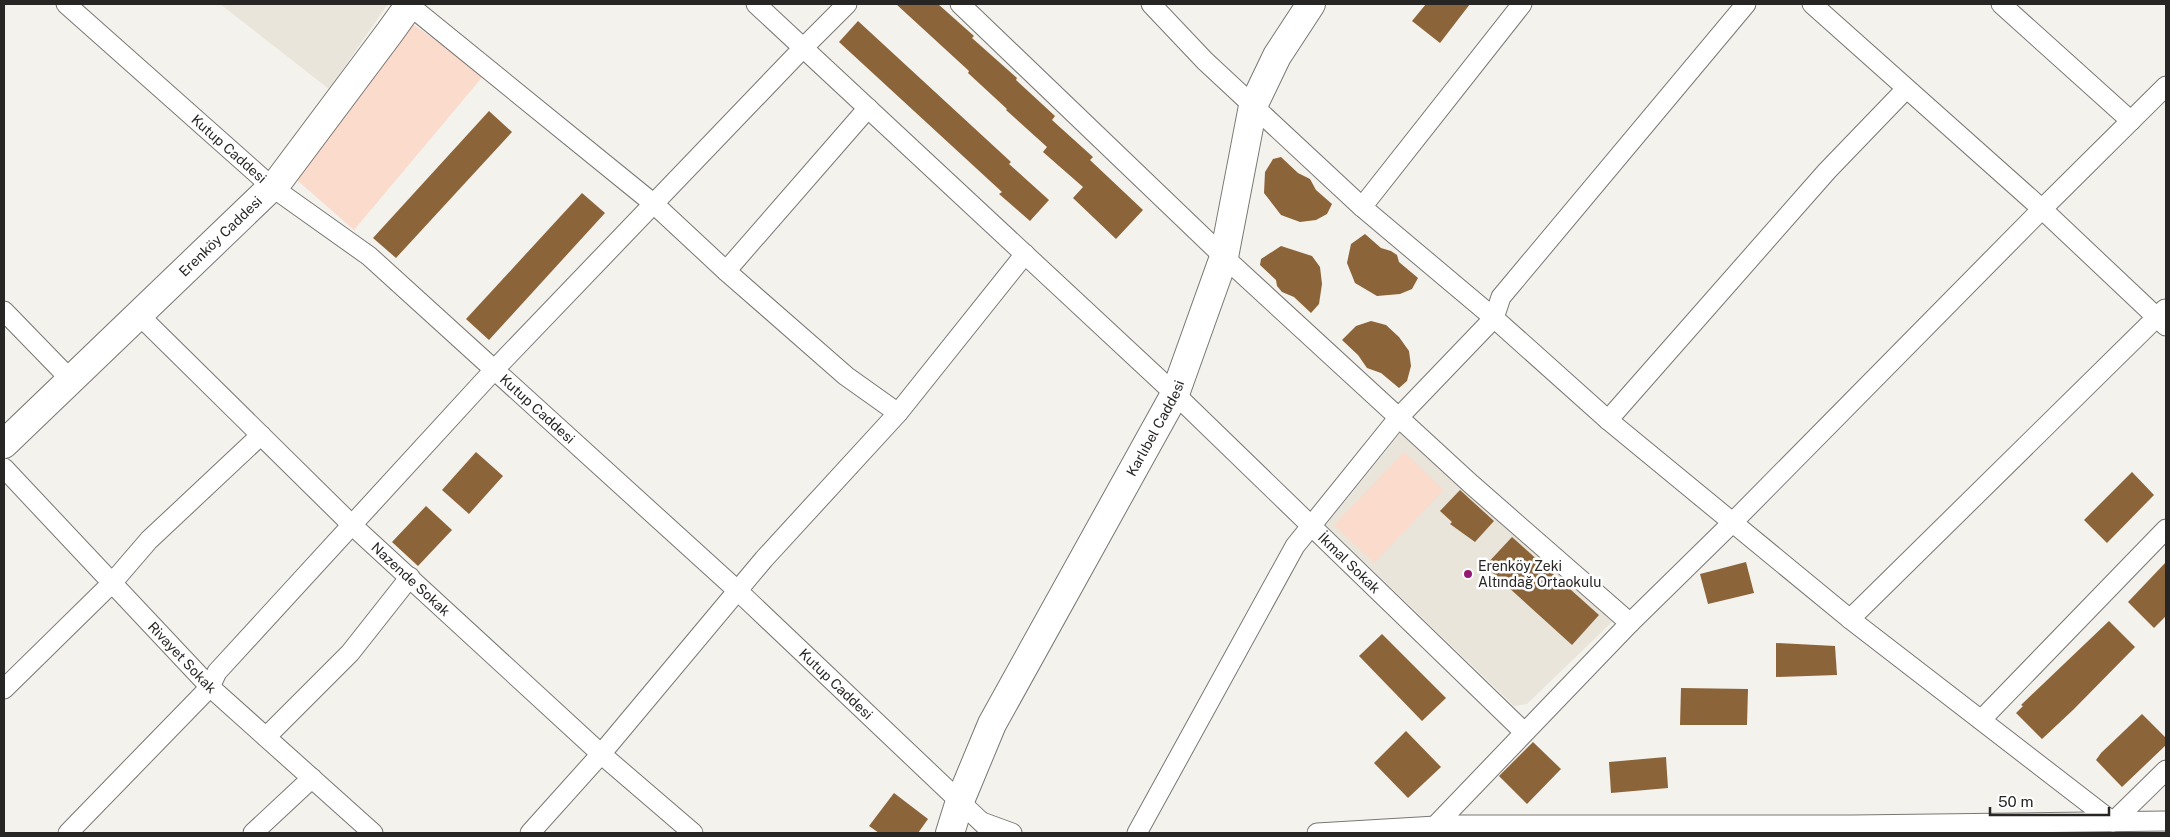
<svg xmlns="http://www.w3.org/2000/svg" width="2170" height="837" font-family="'Public Sans',sans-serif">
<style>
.built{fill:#eae5da}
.green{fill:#fbdbcc}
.building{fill:#8c6439}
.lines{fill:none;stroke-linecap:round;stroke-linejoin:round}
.street-casing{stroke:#797773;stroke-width:21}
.secondary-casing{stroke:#797773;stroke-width:30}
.street{stroke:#fff;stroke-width:19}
.secondary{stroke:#fff;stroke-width:28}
.poi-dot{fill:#931975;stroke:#fff;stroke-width:2}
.labels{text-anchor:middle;stroke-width:5;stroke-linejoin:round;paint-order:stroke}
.street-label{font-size:14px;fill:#272625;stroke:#fff}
.poi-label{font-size:14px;fill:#272625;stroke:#fff;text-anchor:start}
</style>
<rect width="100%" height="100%" fill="#f4f2ed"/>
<g class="built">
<path d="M220 4H388L329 89Z"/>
<path d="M1403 430 1612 622 1527 704 1514 706 1326 525Z"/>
</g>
<g class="green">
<path d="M410 22 484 75 354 230 297 180Z"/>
<path d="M1404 452 1444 490 1374 563 1334 525Z"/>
</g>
<g class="building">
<path d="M896 4H938L974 36 972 38 1017 78 1016 80 1055 116 1052 120 1093 157 1090 160 1143 210 1116 239 1073 198 1083 187 1043 152 1047 147 1006 110 1007 109 968 73 969 71Z"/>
<path d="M1426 4H1470L1440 43 1412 21Z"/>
<path d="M858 21 1011 162 1009 164 1049 200 1030 221 999 194 1002 192 839 42Z"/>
<path d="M489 111 512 132 396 258 373 238Z"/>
<path d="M1281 157 1298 173 1310 179 1316 190 1332 204 1327 214 1316 220 1300 222 1281 215 1264 193 1265 172 1273 159Z"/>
<path d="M582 193 605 213 489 340 466 319Z"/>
<path d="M1365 234 1381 248 1391 251 1397 255 1399 262 1418 278 1412 289 1400 294 1377 296 1355 283 1347 263 1351 244Z"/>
<path d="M1281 246 1312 256 1320 267 1322 284 1319 304 1311 313 1294 297 1282 292 1277 286 1276 280 1260 265 1261 259Z"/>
<path d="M1371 321 1386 325 1399 337 1409 351 1411 366 1407 381 1399 388 1381 373 1367 368 1358 355 1342 340 1356 326Z"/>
<path d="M476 452 503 476 469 514 442 490Z"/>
<path d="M2132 472 2154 495 2107 543 2084 520Z"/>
<path d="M1460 490 1494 521 1475 542 1450 524 1452 522 1440 511Z"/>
<path d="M426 506 452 530 418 566 392 542Z"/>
<path d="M1512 537 1599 615 1572 645 1485 566Z"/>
<path d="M1746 562 1754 593 1708 604 1700 574Z"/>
<path d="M2166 562V616L2154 628 2128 602Z"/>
<path d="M2109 621 2135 647 2073 710 2042 739 2016 713 2023 706 2021 705Z"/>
<path d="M1382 634 1446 698 1422 721 1359 656Z"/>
<path d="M1776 643 1835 646 1837 675 1776 677Z"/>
<path d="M1681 688 1748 689 1747 725H1680Z"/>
<path d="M2142 714 2166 738V745L2122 787 2096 760 2101 753Z"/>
<path d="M1406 731 1441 767 1408 798 1374 763Z"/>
<path d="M1533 742 1561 769 1527 804 1499 776Z"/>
<path d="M1666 757 1668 788 1611 793 1609 762Z"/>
<path d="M894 793 928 819 918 833H879L869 826Z"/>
</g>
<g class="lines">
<g class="street-casing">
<g id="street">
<path id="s1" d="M66 4 272 187 369 256 738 591 993 833"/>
<path id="s2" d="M756 4 1175 394 1524 732"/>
<path d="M960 4 1224 257 1471 484 1630 623"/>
<path d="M1151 4 1205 61 1362 207 1494 318 1608 420 1850 619 2113 822 2166 770"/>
<path d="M1812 4 2042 209 2166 326"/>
<path d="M2001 4 2131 121"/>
<path d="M409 5 654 204 726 271 846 376 898 413"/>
<path d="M1362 207 1522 4"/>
<path d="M726 271 868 108"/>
<path d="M4 311 71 380"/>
<path id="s3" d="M139 315 353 526 601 754 693 833"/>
<path d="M1608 420 1827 171 1906 89"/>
<path id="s4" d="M4 468 210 687 373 833"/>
<path d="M1850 619 2165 309"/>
<path d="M4 689 112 583 149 540 261 435"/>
<path d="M1981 720 2166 529"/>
<path d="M266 737 350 653 410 577"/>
<path d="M982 822 1012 833"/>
<path d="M1435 826 1630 623 1733 522 2042 209 2166 86"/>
<path d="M68 833 210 687 217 672 494 370 803 48 847 4"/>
<path d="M253 833 312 778"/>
<path d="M530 833 601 754 764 559 898 413 1025 254"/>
<path d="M1137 833 1295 546 1399 417 1494 318 1501 297 1746 4"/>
<path d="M1317 833 1453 825H1853L2166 821"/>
</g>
</g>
<g class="secondary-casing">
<g id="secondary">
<path id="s5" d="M4 444 280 179 390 32 410 4"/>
<path id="s6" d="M950 833 960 801 992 724 1175 394 1224 257 1253 106 1277 56 1311 4"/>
</g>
</g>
<use href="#street" class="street"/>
<use href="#secondary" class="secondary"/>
</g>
<circle class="poi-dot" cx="1468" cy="574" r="5"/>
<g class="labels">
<g class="street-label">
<text dy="5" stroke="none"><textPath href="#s1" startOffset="218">Kutup Caddesi</textPath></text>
<text dy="5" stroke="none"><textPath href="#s5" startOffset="300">Erenköy Caddesi</textPath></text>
<text dy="5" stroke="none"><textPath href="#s1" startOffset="622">Kutup Caddesi</textPath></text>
<text dy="5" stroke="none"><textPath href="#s6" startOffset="455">Karlıbel Caddesi</textPath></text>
<text dy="5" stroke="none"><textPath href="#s2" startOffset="815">İkmal Sokak</textPath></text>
<text dy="5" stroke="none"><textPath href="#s3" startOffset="379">Nazende Sokak</textPath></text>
<text dy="5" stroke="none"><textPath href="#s4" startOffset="260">Rivayet Sokak</textPath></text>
<text dy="5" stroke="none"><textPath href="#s1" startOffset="1028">Kutup Caddesi</textPath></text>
</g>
<g class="poi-label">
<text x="1478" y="571">Erenköy Zeki<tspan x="1478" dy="16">Altındağ Ortaokulu</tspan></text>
</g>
</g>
<rect width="2170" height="837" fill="none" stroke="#272625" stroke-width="10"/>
<path d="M1990 807v8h119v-8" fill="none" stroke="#272625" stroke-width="2.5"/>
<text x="1998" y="807" font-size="15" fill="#272625" stroke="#ffffff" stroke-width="4" paint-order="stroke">50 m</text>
</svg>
